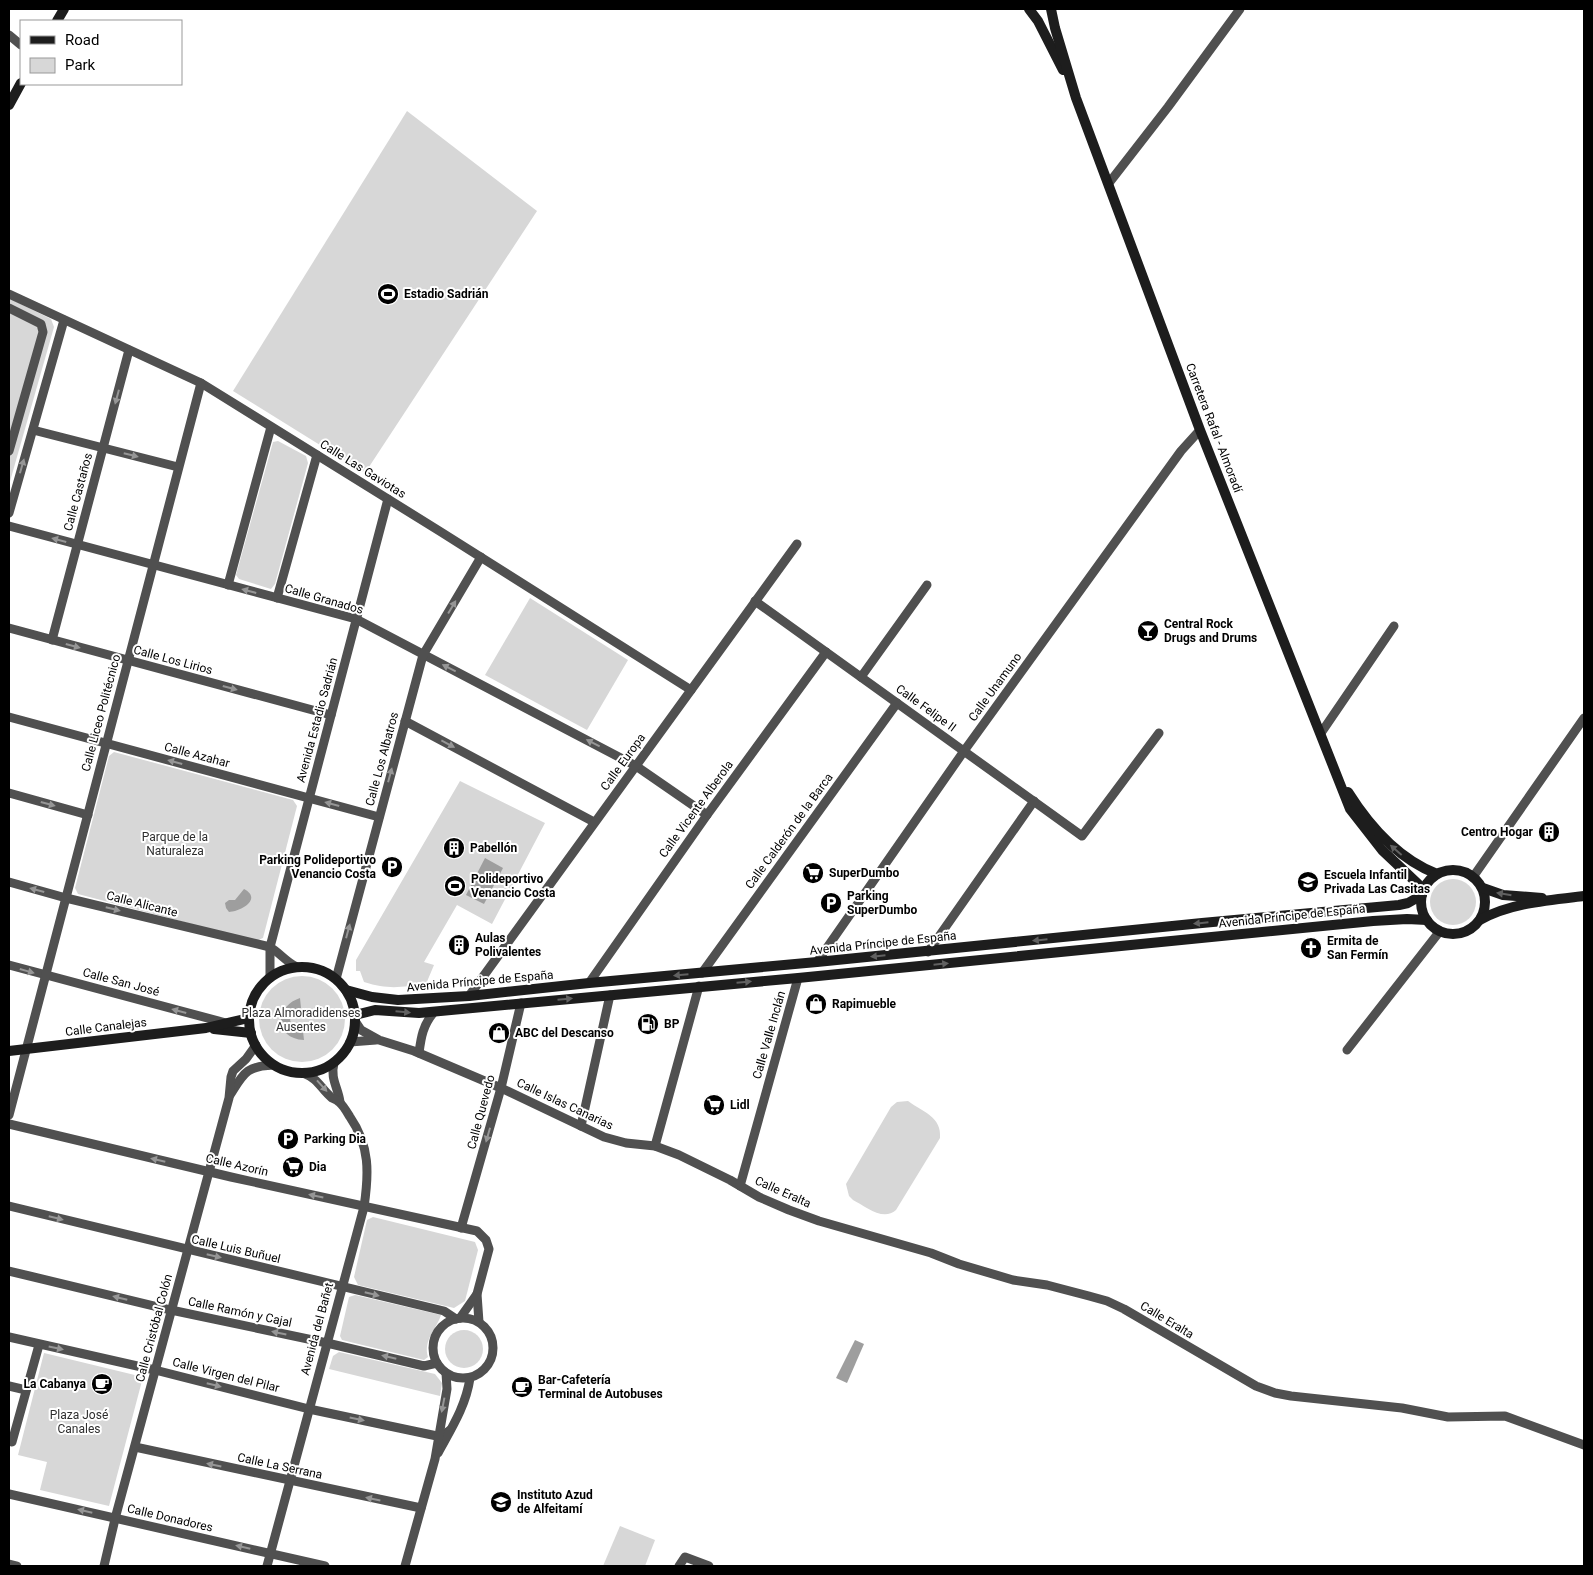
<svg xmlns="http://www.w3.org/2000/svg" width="1593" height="1575" font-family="Roboto,sans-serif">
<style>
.green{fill:#d7d7d7}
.water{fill:#9e9e9e}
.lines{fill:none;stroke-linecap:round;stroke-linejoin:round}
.street{stroke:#505050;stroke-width:9}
.secondary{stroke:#1d1d1d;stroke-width:10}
.oneway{fill:#969696}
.oneway2{fill:#616161}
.labels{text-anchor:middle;stroke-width:4;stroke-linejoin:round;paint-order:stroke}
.poi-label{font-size:12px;font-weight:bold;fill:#000;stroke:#fff;text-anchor:start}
.street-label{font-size:12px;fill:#000;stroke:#fff}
.park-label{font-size:12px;fill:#2e2e2e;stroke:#fff}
</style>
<rect width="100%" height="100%" fill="#fff"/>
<g class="green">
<path d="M407 111 537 211 365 473 233 391Z"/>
<path d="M9 298 51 319 54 327 9 485Z"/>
<path d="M278 441 306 456 308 463 275 584 271 589 239 579 236 575 273 442Z"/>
<path d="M530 598 628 660 587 730 485 675Z"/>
<path d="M114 752 293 800 297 806 263 938 256 941 78 894 75 888 109 756Z"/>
<path d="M460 781 545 823 492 924 457 905 424 962 434 965 426 984C401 987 389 990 364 982L360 971H356V960Z"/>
<circle cx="1453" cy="902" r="23"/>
<circle cx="302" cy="1019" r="43"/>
<path d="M908 1101C923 1112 942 1117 940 1138L896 1210C883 1222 865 1206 853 1200L849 1196 846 1184 891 1107 897 1102Z"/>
<path d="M373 1217 475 1242 478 1250 465 1301 454 1308 358 1285 354 1277 367 1220Z"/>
<path d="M355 1295 441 1315C436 1330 423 1340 428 1357L424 1360 342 1340 340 1336 349 1297Z"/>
<circle cx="464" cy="1349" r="19"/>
<path d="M339 1352 435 1374 442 1383 440 1396 329 1369 333 1356Z"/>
<path d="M44 1353 143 1377 109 1506 40 1490 47 1462 18 1455Z"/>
<path d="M620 1526 655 1540 645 1566H603Z"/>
</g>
<g class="water">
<path d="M485 858 503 868 484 904 466 895Z"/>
<path d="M244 889C263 899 240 912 229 912L226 908 225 903 229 900H235Z"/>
<path d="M300 998 301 1008 294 1011 290 1020 293 1028 303 1031 304 1040C275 1039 273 1007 300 998Z"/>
<path d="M855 1340 864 1344 847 1383 836 1378Z"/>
</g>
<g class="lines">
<g class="street">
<path d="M9 35 21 45"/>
<path d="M1109 183 1168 107 1240 9"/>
<path d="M9 294 201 383 441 532 691 690"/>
<path d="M9 308 41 324 43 332 9 451"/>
<path d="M33 430 178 467"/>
<path d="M9 513 64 320"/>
<path d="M9 526 356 619 636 766 707 815"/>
<path d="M228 585 271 427"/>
<path d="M277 598 317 455"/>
<path d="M755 601 1082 836 1159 733"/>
<path d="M9 628 331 715"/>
<path d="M52 640 129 350"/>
<path d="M861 677 927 585"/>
<path d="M9 717 379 817"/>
<path d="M405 721 594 822"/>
<path d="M1321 733 1394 626"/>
<path d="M9 793 88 815"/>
<path d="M1473 877 1584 718"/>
<path d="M9 882 66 898 270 947C280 953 286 962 297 967"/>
<path d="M928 952 1034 801"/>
<path d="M817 962 964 751 1181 451 1200 430"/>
<path d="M9 965 226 1023"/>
<path d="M702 973 897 703"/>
<path d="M270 978V947L388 499"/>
<path d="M336 979 423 655 481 557"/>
<path d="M589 983 707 815 826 652"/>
<path d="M469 996 797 544"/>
<path d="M355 1021 361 1030 379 1040 414 1051 501 1088 604 1137 626 1143 655 1146 679 1155 730 1180 759 1197 789 1210 819 1221 931 1253 959 1264 1013 1280 1047 1285 1089 1296 1107 1301 1124 1309 1256 1386 1275 1393 1291 1396 1402 1408 1448 1417 1505 1416 1584 1445"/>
<path d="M350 1042 376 1040"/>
<path d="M1347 1050 1440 931"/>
<path d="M419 1053C421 1037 423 1025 434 1012"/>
<path d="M334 1063C330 1079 338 1087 340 1102"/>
<path d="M230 1095C244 1073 246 1066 274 1065"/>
<path d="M9 1115 201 383"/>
<path d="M9 1124 231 1177 477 1231 486 1240 489 1249 477 1294 479 1322"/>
<path d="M581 1126 610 995"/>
<path d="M655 1146 699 986"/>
<path d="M740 1186 798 978"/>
<path d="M9 1206 444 1311 456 1319"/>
<path d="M461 1228 501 1088 521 1003"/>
<path d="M9 1271 171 1310 327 1343 424 1366 437 1363"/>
<path d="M460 1318 477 1294"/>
<circle cx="463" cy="1348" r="30"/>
<path d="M9 1337 155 1370 309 1409 437 1436H442L450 1430"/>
<path d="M9 1386 26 1390"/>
<path d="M9 1441 12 1442 39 1345"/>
<path d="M135 1447 421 1508"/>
<path d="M438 1453C451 1429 466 1406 470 1378"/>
<path d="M9 1494 325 1566"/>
<path d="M9 1564 17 1566"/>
<path d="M104 1566 116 1515 229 1098 231 1077 233 1071 246 1059 256 1045"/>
<path d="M267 1566 364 1207C369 1173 370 1146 350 1117 347 1112 343 1105 339 1102 337 1100 334 1099 332 1098 320 1088 319 1079 303 1073"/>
<path d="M405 1566 435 1459 447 1389 446 1373"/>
<path d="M679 1566 685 1557 709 1566"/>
</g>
<g class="secondary">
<path d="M1029 9 1038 21 1063 70"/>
<path d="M1051 9 1055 28 1076 98 1200 430 1350 809 1382 850 1418 884 1422 892"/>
<path d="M57 21 64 9"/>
<path d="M9 105 21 83"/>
<path d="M1348 792C1370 827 1398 859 1437 874"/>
<circle cx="1453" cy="902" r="32"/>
<path d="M1483 888 1503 895 1542 898"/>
<path d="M1480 920C1510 903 1550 900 1584 896"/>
<circle cx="302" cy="1020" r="53"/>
<path d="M346 990 372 997 398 1000 469 996 589 983 817 962 1202 923 1399 905 1408 903 1422 895"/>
<path d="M355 1015 375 1010 419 1013 798 978 1373 921 1407 919 1427 920"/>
<path d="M214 1029 251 1033"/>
<path d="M9 1051 206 1028 249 1018"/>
</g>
</g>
<defs><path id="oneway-solid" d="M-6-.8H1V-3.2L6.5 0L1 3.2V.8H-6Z" transform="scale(1.25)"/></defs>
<g class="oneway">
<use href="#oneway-solid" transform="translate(117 397) rotate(105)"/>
<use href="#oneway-solid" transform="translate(131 455) rotate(14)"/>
<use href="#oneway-solid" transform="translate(22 466) rotate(-74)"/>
<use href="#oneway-solid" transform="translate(59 540) rotate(-165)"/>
<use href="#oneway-solid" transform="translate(249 591) rotate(-165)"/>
<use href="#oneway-solid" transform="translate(452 607) rotate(-59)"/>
<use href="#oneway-solid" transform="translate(73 646) rotate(15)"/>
<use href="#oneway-solid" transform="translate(449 668) rotate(-153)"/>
<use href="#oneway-solid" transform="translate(230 688) rotate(15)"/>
<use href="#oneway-solid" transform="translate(593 743) rotate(-153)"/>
<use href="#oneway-solid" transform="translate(448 744) rotate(28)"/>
<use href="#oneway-solid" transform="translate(175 762) rotate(-165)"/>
<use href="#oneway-solid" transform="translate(390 775) rotate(-75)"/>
<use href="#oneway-solid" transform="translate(48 804) rotate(15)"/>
<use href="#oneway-solid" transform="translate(332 804) rotate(-165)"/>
<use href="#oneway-solid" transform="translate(37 890) rotate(-165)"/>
<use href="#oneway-solid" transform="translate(113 909) rotate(14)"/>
<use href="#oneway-solid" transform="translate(348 931) rotate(-75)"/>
<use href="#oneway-solid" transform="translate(27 971) rotate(16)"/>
<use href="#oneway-solid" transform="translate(179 1011) rotate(-165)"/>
<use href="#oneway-solid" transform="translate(322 1086) rotate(48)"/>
<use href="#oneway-solid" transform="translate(488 1135) rotate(106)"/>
<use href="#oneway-solid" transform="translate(158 1160) rotate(-167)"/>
<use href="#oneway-solid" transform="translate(316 1196) rotate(-168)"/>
<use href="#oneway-solid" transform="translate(56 1218) rotate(14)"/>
<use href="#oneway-solid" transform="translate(214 1256) rotate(13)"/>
<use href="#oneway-solid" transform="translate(372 1294) rotate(14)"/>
<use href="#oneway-solid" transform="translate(120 1298) rotate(-166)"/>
<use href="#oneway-solid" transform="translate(279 1333) rotate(-168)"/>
<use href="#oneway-solid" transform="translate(56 1348) rotate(12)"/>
<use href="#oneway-solid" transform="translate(389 1357) rotate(-167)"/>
<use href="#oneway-solid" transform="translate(214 1385) rotate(14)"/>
<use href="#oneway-solid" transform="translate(443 1405) rotate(101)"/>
<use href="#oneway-solid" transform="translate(357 1419) rotate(12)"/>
<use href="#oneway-solid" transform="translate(214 1465) rotate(-168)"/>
<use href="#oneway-solid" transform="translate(373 1499) rotate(-168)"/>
<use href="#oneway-solid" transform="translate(85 1511) rotate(-167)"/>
<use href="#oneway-solid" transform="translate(243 1547) rotate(-167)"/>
</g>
<g class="oneway2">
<use href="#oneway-solid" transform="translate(1396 850) rotate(-139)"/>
<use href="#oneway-solid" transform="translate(1504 894) rotate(-171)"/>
<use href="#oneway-solid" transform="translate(1201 923) rotate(174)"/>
<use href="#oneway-solid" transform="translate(1040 940) rotate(174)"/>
<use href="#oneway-solid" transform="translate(878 956) rotate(174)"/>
<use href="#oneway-solid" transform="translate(941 964) rotate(-6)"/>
<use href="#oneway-solid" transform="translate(681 975) rotate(175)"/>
<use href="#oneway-solid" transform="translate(744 982) rotate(-5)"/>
<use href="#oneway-solid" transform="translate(565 999) rotate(-5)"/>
<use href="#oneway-solid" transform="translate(403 1012) rotate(5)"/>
</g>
<defs>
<g id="stadium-disc" transform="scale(1.125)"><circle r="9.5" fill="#000" stroke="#fff"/><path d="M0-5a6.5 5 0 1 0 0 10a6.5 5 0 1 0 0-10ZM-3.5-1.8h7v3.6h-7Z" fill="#fff"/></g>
<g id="bar-disc" transform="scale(1.125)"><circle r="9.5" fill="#000" stroke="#fff"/><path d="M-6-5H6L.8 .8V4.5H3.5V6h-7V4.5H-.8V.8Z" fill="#fff"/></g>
<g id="building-disc" transform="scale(1.125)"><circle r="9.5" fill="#000" stroke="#fff"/><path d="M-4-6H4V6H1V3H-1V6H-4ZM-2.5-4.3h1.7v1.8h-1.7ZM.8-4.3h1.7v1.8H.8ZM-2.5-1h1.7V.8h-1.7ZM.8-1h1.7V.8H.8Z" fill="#fff"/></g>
<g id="parking-disc" transform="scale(1.125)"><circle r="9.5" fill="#000" stroke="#fff"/><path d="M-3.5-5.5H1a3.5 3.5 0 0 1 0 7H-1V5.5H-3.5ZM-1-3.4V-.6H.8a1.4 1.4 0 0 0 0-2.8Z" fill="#fff"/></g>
<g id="supermarket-disc" transform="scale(1.125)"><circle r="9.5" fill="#000" stroke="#fff"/><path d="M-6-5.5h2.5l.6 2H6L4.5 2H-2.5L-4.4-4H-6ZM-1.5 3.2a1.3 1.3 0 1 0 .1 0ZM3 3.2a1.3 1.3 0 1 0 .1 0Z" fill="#fff"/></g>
<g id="school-disc" transform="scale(1.125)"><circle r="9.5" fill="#000" stroke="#fff"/><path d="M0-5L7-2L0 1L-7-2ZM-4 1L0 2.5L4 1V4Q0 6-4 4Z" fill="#fff"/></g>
<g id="church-disc" transform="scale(1.125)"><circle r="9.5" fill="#000" stroke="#fff"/><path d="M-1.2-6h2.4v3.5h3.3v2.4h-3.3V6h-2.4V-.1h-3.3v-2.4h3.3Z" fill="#fff"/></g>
<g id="shop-disc" transform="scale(1.125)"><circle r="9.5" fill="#000" stroke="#fff"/><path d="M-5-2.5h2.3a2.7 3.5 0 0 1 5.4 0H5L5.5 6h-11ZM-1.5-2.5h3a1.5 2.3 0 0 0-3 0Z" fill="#fff"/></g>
<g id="fuel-disc" transform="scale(1.125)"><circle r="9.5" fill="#000" stroke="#fff"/><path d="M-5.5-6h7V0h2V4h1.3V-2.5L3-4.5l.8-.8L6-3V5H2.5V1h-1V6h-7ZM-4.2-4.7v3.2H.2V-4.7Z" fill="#fff"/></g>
<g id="cafe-disc" transform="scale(1.125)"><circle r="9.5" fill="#000" stroke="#fff"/><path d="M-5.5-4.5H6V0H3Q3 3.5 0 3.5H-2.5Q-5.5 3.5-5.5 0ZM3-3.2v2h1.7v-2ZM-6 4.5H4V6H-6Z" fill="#fff"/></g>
</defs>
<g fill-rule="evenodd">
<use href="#stadium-disc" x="388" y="294"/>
<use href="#bar-disc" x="1148" y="631"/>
<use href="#building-disc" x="1549" y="832"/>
<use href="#building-disc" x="454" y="848"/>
<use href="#parking-disc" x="392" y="867"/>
<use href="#supermarket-disc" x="813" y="873"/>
<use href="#school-disc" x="1308" y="882"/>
<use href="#stadium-disc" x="455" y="886"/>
<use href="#parking-disc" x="831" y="903"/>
<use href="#building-disc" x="459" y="945"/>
<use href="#church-disc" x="1311" y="948"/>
<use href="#shop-disc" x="816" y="1004"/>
<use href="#fuel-disc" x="648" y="1024"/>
<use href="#shop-disc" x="499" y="1033"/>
<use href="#supermarket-disc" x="714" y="1105"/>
<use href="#parking-disc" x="288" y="1139"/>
<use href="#supermarket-disc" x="293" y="1167"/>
<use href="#cafe-disc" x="102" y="1384"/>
<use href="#cafe-disc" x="522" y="1387"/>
<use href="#school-disc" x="501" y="1502"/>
</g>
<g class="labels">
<g class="poi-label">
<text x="404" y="298">Estadio Sadrián</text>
<text x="1164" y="628">Central Rock<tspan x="1164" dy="14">Drugs and Drums</tspan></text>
<text x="1533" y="836" text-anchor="end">Centro Hogar</text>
<text x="470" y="852">Pabellón</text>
<text x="376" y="864" text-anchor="end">Parking Polideportivo<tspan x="376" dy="14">Venancio Costa</tspan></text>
<text x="829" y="877">SuperDumbo</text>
<text x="1324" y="879">Escuela Infantil<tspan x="1324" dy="14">Privada Las Casitas</tspan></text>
<text x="471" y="883">Polideportivo<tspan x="471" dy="14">Venancio Costa</tspan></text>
<text x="847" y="900">Parking<tspan x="847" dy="14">SuperDumbo</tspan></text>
<text x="475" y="942">Aulas<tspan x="475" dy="14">Polivalentes</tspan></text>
<text x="1327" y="945">Ermita de<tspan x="1327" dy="14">San Fermín</tspan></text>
<text x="832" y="1008">Rapimueble</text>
<text x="664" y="1028">BP</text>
<text x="515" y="1037">ABC del Descanso</text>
<text x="730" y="1109">Lidl</text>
<text x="304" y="1143">Parking Dia</text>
<text x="309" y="1171">Dia</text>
<text x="538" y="1384">Bar-Cafetería<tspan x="538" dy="14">Terminal de Autobuses</tspan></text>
<text x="86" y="1388" text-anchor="end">La Cabanya</text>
<text x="517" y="1499">Instituto Azud<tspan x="517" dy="14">de Alfeitamí</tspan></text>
</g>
<g class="street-label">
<text transform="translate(1214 428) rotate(69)" y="4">Carretera Rafal - Almoradí</text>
<text transform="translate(363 469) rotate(32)" y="4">Calle Las Gaviotas</text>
<text transform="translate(78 492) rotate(-75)" y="4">Calle Castaños</text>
<text transform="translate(324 599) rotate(16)" y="4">Calle Granados</text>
<text transform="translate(173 660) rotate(15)" y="4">Calle Los Lirios</text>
<text transform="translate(995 687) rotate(-54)" y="4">Calle Unamuno</text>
<text transform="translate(926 708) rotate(36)" y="4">Calle Felipe II</text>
<text transform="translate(101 713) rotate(-75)" y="4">Calle Liceo Politécnico</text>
<text transform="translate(317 720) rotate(-75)" y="4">Avenida Estadio Sadrián</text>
<text transform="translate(197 755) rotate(15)" y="4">Calle Azahar</text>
<text transform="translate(382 759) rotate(-75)" y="4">Calle Los Albatros</text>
<text transform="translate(623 762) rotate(-54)" y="4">Calle Europa</text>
<text transform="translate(696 809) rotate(-54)" y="4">Calle Vicente Alberola</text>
<text transform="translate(789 831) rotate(-54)" y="4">Calle Calderón de la Barca</text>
<text transform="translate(142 904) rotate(14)" y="4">Calle Alicante</text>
<text transform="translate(1292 916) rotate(-6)" y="4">Avenida Príncipe de España</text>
<text transform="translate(883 943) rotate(-6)" y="4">Avenida Príncipe de España</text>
<text transform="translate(480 981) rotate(-5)" y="4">Avenida Príncipe de España</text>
<text transform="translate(121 982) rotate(15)" y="4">Calle San José</text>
<text transform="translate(106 1027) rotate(-7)" y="4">Calle Canalejas</text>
<text transform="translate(769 1035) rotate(-74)" y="4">Calle Valle Inclán</text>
<text transform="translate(565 1104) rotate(25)" y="4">Calle Islas Canarias</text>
<text transform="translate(481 1112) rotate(-75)" y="4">Calle Quevedo</text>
<text transform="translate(237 1165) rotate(13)" y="4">Calle Azorín</text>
<text transform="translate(783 1192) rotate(24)" y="4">Calle Eralta</text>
<text transform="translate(236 1249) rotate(13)" y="4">Calle Luis Buñuel</text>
<text transform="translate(240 1312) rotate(12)" y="4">Calle Ramón y Cajal</text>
<text transform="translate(1167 1320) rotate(31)" y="4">Calle Eralta</text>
<text transform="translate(154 1328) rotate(-75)" y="4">Calle Cristóbal Colón</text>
<text transform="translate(317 1329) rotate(-75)" y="4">Avenida del Bañet</text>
<text transform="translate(226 1375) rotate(14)" y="4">Calle Virgen del Pilar</text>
<text transform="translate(280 1466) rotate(12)" y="4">Calle La Serrana</text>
<text transform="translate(170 1518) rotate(13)" y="4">Calle Donadores</text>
</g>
<g class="park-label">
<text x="175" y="841">Parque de la<tspan x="175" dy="14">Naturaleza</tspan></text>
<text x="301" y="1017">Plaza Almoradidenses<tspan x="301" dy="14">Ausentes</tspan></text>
<text x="79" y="1419">Plaza José<tspan x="79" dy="14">Canales</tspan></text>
</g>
</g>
<rect width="1593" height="1575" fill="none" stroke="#000000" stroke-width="20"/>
<rect x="20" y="20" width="162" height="65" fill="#ffffff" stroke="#999999"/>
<rect x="30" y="36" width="25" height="8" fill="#1d1d1d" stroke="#999999"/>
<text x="65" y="45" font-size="15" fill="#000000">Road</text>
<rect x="30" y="58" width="25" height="15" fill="#d7d7d7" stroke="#999999"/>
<text x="65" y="70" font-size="15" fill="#000000">Park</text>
</svg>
